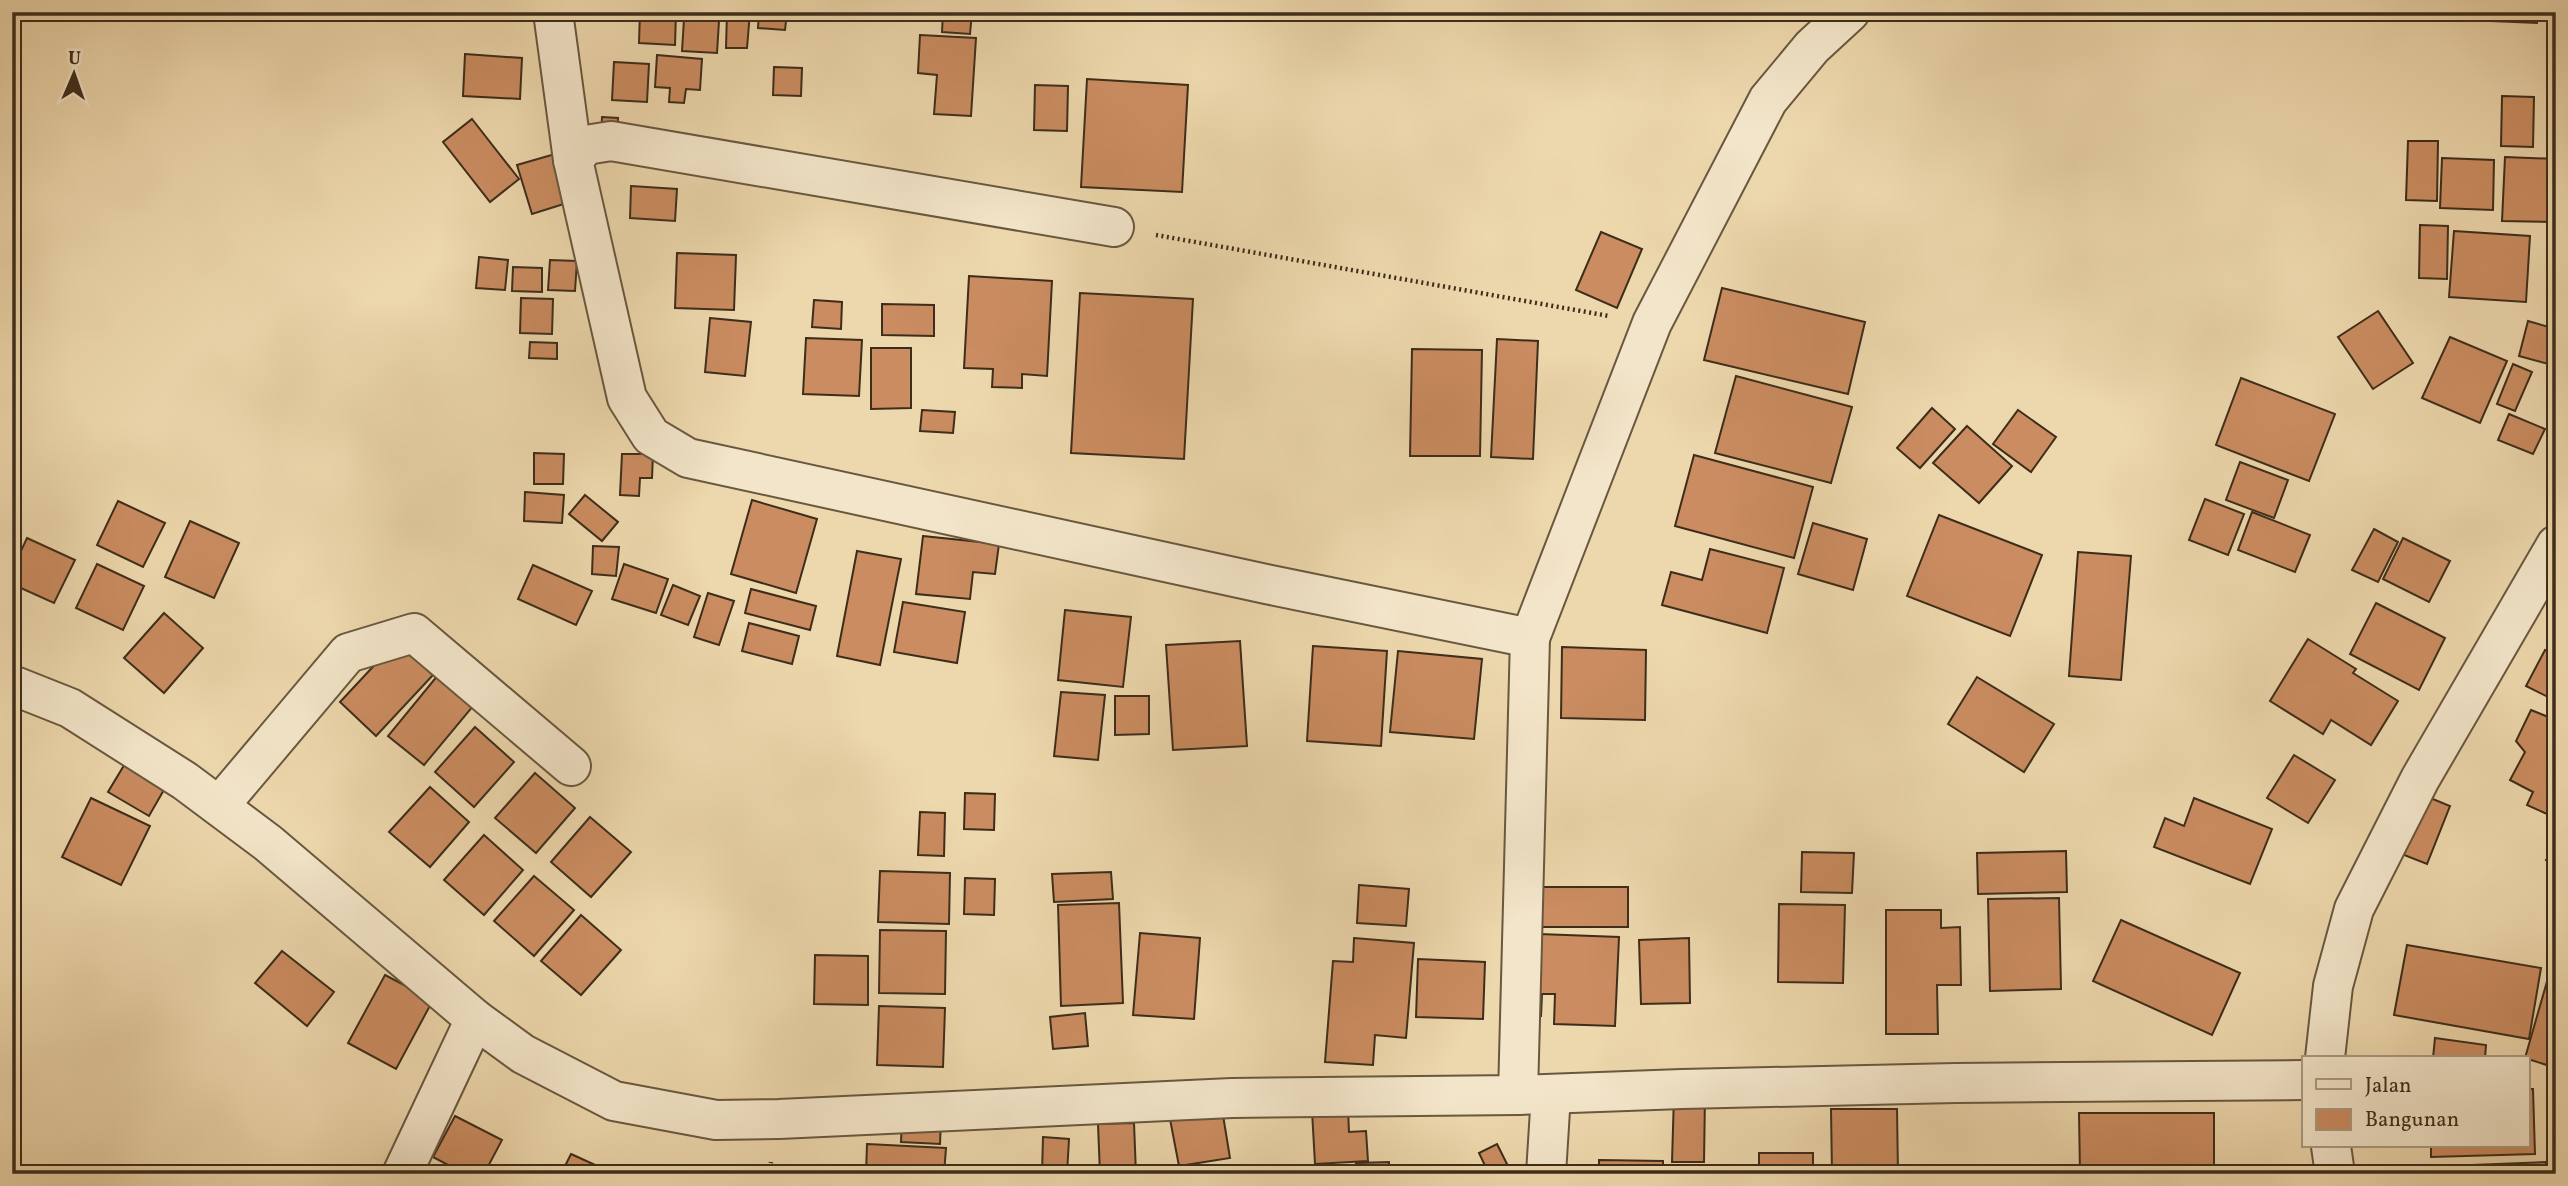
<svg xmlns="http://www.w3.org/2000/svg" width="2568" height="1186" font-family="Vollkorn,serif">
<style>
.building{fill:#ca8c60;stroke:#3d2d1b;stroke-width:2}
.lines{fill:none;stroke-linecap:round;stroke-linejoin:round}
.minor-casing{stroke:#69583f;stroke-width:42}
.path{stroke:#3d2d1b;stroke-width:4.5;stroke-dasharray:2 3.5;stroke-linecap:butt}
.minor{stroke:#f3e5c9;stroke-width:38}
</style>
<rect width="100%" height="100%" fill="#edd7ac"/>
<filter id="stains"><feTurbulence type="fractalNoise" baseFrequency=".00286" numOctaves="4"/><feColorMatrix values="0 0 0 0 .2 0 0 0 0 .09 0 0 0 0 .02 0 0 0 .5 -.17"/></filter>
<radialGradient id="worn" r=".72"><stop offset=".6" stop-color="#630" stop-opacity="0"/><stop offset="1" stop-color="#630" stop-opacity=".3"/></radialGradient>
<g class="building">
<path d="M640 12H676L675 45 639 43Z"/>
<path d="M727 12H750L747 48H726Z"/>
<path d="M759 12H787L785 30 758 28Z"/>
<path d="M943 12H972L970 34 942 32Z"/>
<path d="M1035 12H1068V17L1035 16Z"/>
<path d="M2445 12H2537V23L2444 19Z"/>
<path d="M684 19 719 21 717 53 682 51Z"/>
<path d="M920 35 976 38 971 116 934 114 937 75 918 73Z"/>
<path d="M465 54 522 58 520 99 463 96Z"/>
<path d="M657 55 702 59 700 90 686 89 684 103 669 102 670 88 655 87Z"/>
<path d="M614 62 649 64 647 102 612 100Z"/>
<path d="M774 67 802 68 801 96 773 95Z"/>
<path d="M1087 79 1188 85 1182 192 1081 187Z"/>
<path d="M1035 85 1068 86 1067 131 1034 130Z"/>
<path d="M2502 96 2534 97 2533 147 2501 146Z"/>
<path d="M602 117 618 118 617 140 601 139Z"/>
<path d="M472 119 519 179 490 202 443 142Z"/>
<path d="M2408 141H2438L2437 201 2406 200Z"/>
<path d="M555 154 570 202 532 214 517 165Z"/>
<path d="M2505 157 2556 159V222L2502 221Z"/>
<path d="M2442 158 2494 160 2493 210 2440 208Z"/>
<path d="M631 186 677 189 675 221 630 218Z"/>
<path d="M2420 225 2448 226 2447 279 2419 278Z"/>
<path d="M2454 231 2530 236 2526 302 2449 297Z"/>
<path d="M1601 232 1642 249 1617 308 1576 290Z"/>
<path d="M677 253 736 255 734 310 675 308Z"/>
<path d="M479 257 508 260 505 290 476 288Z"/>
<path d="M550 260 577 261 575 291 548 290Z"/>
<path d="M513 267 542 268V292L512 291Z"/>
<path d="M969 276 1052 281 1047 376 1022 374V388L992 387 993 369 964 368Z"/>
<path d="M1722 288 1865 322 1848 394 1704 360Z"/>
<path d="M1080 293 1193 299 1184 459 1071 453Z"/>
<path d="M521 298 553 299 552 334 520 333Z"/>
<path d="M814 300 842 302 841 329 812 327Z"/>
<path d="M882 304 934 305V336L882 335Z"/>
<path d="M2378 311 2413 363 2373 389 2338 337Z"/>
<path d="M710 318 751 322 745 376 705 372Z"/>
<path d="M2528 321 2556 329V366L2519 356Z"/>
<path d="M2450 337 2507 361 2480 423 2422 398Z"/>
<path d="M806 338 862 340 859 396 803 394Z"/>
<path d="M1497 339 1538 341 1533 459 1491 457Z"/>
<path d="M530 342 557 343V359L529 358Z"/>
<path d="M871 348H911V408L871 409Z"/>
<path d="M1412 349 1482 350 1480 456H1410Z"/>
<path d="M2513 364 2532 372 2515 411 2497 404Z"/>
<path d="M1736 376 1852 407 1831 483 1715 453Z"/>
<path d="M2241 378 2335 414 2309 481 2216 445Z"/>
<path d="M1932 408 1955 429 1920 468 1897 448Z"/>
<path d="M922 410 955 412 953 433 920 431Z"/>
<path d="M2018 410 2056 437 2031 472 1993 444Z"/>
<path d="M2509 414 2545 429 2533 454 2498 440Z"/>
<path d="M1967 426 2012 466 1979 503 1933 463Z"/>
<path d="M534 453 564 454 563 484H534Z"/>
<path d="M622 454H653L652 478H640L639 496 620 495Z"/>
<path d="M1694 455 1813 487 1794 558 1675 526Z"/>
<path d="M2240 462 2288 480 2274 518 2226 500Z"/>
<path d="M525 492 564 495 562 523 524 521Z"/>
<path d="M585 495 618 522 602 541 569 514Z"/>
<path d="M2205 499 2244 514 2228 555 2189 540Z"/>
<path d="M752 500 817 519 796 593 731 574Z"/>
<path d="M118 501 165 523 143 567 97 545Z"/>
<path d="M2252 512 2310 535 2295 572 2238 550Z"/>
<path d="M1939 515 2042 555 2010 636 1907 596Z"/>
<path d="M190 521 239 543 214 598 165 577Z"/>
<path d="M1813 523 1867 539 1853 590 1798 574Z"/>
<path d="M2374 529 2398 542 2378 582 2352 570Z"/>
<path d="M923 536 999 544 995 574 973 572 970 599 916 594Z"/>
<path d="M27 538 75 560 54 603 12 584V570Z"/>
<path d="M2403 538 2450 561 2429 602 2383 579Z"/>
<path d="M593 546 619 547 616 576 592 574Z"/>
<path d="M1710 549 1784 568 1767 633 1662 605 1671 572 1702 580Z"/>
<path d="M857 551 901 559 880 665 837 656Z"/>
<path d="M2078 552 2131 556 2121 680 2069 676Z"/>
<path d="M97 564 144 586 123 630 76 608Z"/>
<path d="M624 564 668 579 656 613 612 599Z"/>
<path d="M533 565 592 591 576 625 518 599Z"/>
<path d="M673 585 700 596 688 625 661 615Z"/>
<path d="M751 589 816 606 810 630 745 613Z"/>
<path d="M708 593 734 601 719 645 694 637Z"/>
<path d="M903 602 965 612 957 663 894 652Z"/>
<path d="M2376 603 2445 638 2419 690 2350 654Z"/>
<path d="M1065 610 1131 617 1123 687 1058 680Z"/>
<path d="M164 613 203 648 164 693 124 658Z"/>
<path d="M749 623 799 636 792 664 742 651Z"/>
<path d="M2308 639 2356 669 2353 673 2398 701 2371 745 2331 720 2323 734 2270 701Z"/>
<path d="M397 641 433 675 376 736 340 702Z"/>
<path d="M1240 641 1247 746 1173 750 1166 645Z"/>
<path d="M1313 646 1387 651 1381 746 1307 741Z"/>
<path d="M1562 647 1646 650 1645 720 1561 718Z"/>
<path d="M2545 650 2556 655V701L2526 686Z"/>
<path d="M1398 651 1482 659 1474 739 1390 732Z"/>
<path d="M443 669 479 699 424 765 388 736Z"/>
<path d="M1977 677 2054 724 2024 772 1948 724Z"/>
<path d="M1061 692 1105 695 1098 760 1054 756Z"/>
<path d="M1115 696H1149V734L1115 735Z"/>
<path d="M2531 710 2556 720V818L2527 805 2533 792 2510 780 2525 752 2516 741Z"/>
<path d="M475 727 514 762 474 807 435 772Z"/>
<path d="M2294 755 2335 780 2308 823 2267 798Z"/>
<path d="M129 757 169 781 149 816 108 792Z"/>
<path d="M535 773 575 808 536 853 495 818Z"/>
<path d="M430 787 469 822 430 867 389 832Z"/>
<path d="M965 793 995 794 994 830 964 829Z"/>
<path d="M2423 795 2450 806 2427 864 2399 853Z"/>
<path d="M91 798 150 826 121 885 62 857Z"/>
<path d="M2194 798 2272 829 2250 884 2154 847 2165 818 2184 826Z"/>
<path d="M920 812 945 813 944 856 918 855Z"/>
<path d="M590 817 631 852 591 897 551 862Z"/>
<path d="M484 835 523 870 484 915 444 880Z"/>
<path d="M2556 846V867L2546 860Z"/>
<path d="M2066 851 2067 892 1978 894 1977 853Z"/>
<path d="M1802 852 1854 853 1852 893 1801 892Z"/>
<path d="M880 871 950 873 949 924 878 922Z"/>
<path d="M1111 872 1113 899 1054 902 1052 874Z"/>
<path d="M534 876 574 910 534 956 494 921Z"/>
<path d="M965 878 995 879 994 915 964 914Z"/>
<path d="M1359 885 1409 889 1406 926 1357 923Z"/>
<path d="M1533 887H1628V927H1534Z"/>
<path d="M2059 898 2061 989 1990 991 1988 899Z"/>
<path d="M1119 903 1123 1003 1061 1006 1058 905Z"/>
<path d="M1779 904 1845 905 1843 983 1778 982Z"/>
<path d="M1886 910H1941V928L1960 927 1961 985H1937L1938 1034H1886Z"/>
<path d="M581 915 621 950 581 995 541 961Z"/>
<path d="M2121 920 2240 973 2212 1035 2093 981Z"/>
<path d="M880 930 946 931 945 994 879 993Z"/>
<path d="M1140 933 1200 938 1194 1019 1133 1015Z"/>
<path d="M1539 934 1619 937 1615 1026 1554 1024 1555 994H1542L1541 1016 1523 1015Z"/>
<path d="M1354 938 1414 943 1406 1038 1375 1035 1373 1065 1325 1062 1333 961 1353 962Z"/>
<path d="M1689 938 1690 1003 1641 1004 1639 940Z"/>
<path d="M2407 945 2541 968 2529 1039 2394 1015Z"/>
<path d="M282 951 334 992 307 1026 255 983Z"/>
<path d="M815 955 868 956V1005L814 1004Z"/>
<path d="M1418 959 1485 962 1483 1019 1416 1017Z"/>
<path d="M2552 964 2556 966V1068L2525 1058Z"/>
<path d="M385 975 433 1000 396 1069 348 1043Z"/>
<path d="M879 1006 945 1008 943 1067 877 1065Z"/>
<path d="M1085 1013 1088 1046 1053 1049 1050 1017Z"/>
<path d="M2435 1038 2486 1045 2485 1058H2433Z"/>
<path d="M2528 1089H2533L2535 1154 2431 1157V1146H2528Z"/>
<path d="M1674 1095H1705L1704 1162H1672Z"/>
<path d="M1222 1109 1230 1158 1179 1166 1169 1114Z"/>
<path d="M1348 1109 1349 1132 1366 1131 1368 1161 1315 1164 1312 1111Z"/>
<path d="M1831 1109H1897L1898 1174H1832Z"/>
<path d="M2079 1113H2214V1174H2080Z"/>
<path d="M455 1116 502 1140 484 1174H465L433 1157Z"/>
<path d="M902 1118 941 1119 940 1144 901 1142Z"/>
<path d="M1134 1123 1136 1174H1100L1098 1124Z"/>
<path d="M1043 1137 1069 1139 1067 1174H1042Z"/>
<path d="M867 1144 946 1148 944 1174H866Z"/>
<path d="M1497 1144 1509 1168 1496 1174H1489L1479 1153Z"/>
<rect x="1759" y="1153" width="54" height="21"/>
<path d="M571 1154 615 1174H561Z"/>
<path d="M1599 1160 1663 1161V1174H1599Z"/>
<path d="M1389 1162V1174H1356V1163Z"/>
<path d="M2546 1162V1174H2421V1167Z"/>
<path d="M1202 1170 1285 1172 1201 1174Z"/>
<path d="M1685 1171 1753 1173V1174H1684Z"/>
</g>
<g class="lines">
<g class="minor-casing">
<g id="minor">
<path d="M553 12 573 160"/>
<path d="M1114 227 611 141 586 145 573 160 627 398 651 436 688 458 1266 584 1530 638"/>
<path d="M12 685 70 708 185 781 268 843 475 1019 523 1054 614 1101 716 1120 779 1119 1232 1098 1518 1095 1682 1089 1956 1083 2304 1080"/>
<path d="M219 806 348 653 414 633 571 766"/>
<path d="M2325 1058 2333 986 2354 909 2420 779 2556 545"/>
<path d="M1518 1095 1530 638 1652 323 1768 100 1812 47 1850 12"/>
<path d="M2331 1146 2335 1174"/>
<path d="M402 1174 475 1019"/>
<path d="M1546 1174 1551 1094"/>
</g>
</g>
<g class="path">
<path d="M1156 235 1609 316"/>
<path d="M769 1174 771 1162"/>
</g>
<use href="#minor" class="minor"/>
</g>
<rect width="2568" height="1186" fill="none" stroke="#edd7ac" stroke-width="42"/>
<rect x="14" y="14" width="2540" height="1158" fill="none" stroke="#3d2d1b" stroke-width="3.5"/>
<rect x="21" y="21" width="2526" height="1144" fill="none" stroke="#3d2d1b" stroke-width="2"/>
<rect x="2302" y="1056" width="228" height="91" fill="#f3e5c9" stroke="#aa9b83" stroke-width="2"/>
<rect x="2316" y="1079" width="35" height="10" fill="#f3e5c9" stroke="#aa9b83" stroke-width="2"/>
<text x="2365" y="1092" font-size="21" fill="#3d2d1b">Jalan</text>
<rect x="2316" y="1109" width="35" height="21" fill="#ca8c60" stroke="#aa9b83" stroke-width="2"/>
<text x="2365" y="1126" font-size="21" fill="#3d2d1b">Bangunan</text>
<g transform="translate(74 74) rotate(2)" stroke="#f3e5c9" stroke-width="5" paint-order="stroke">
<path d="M0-5L12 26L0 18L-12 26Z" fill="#3d2d1b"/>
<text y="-10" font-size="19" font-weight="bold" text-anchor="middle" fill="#3d2d1b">U</text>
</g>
<rect width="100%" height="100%" filter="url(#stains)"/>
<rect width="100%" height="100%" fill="url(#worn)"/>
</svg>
